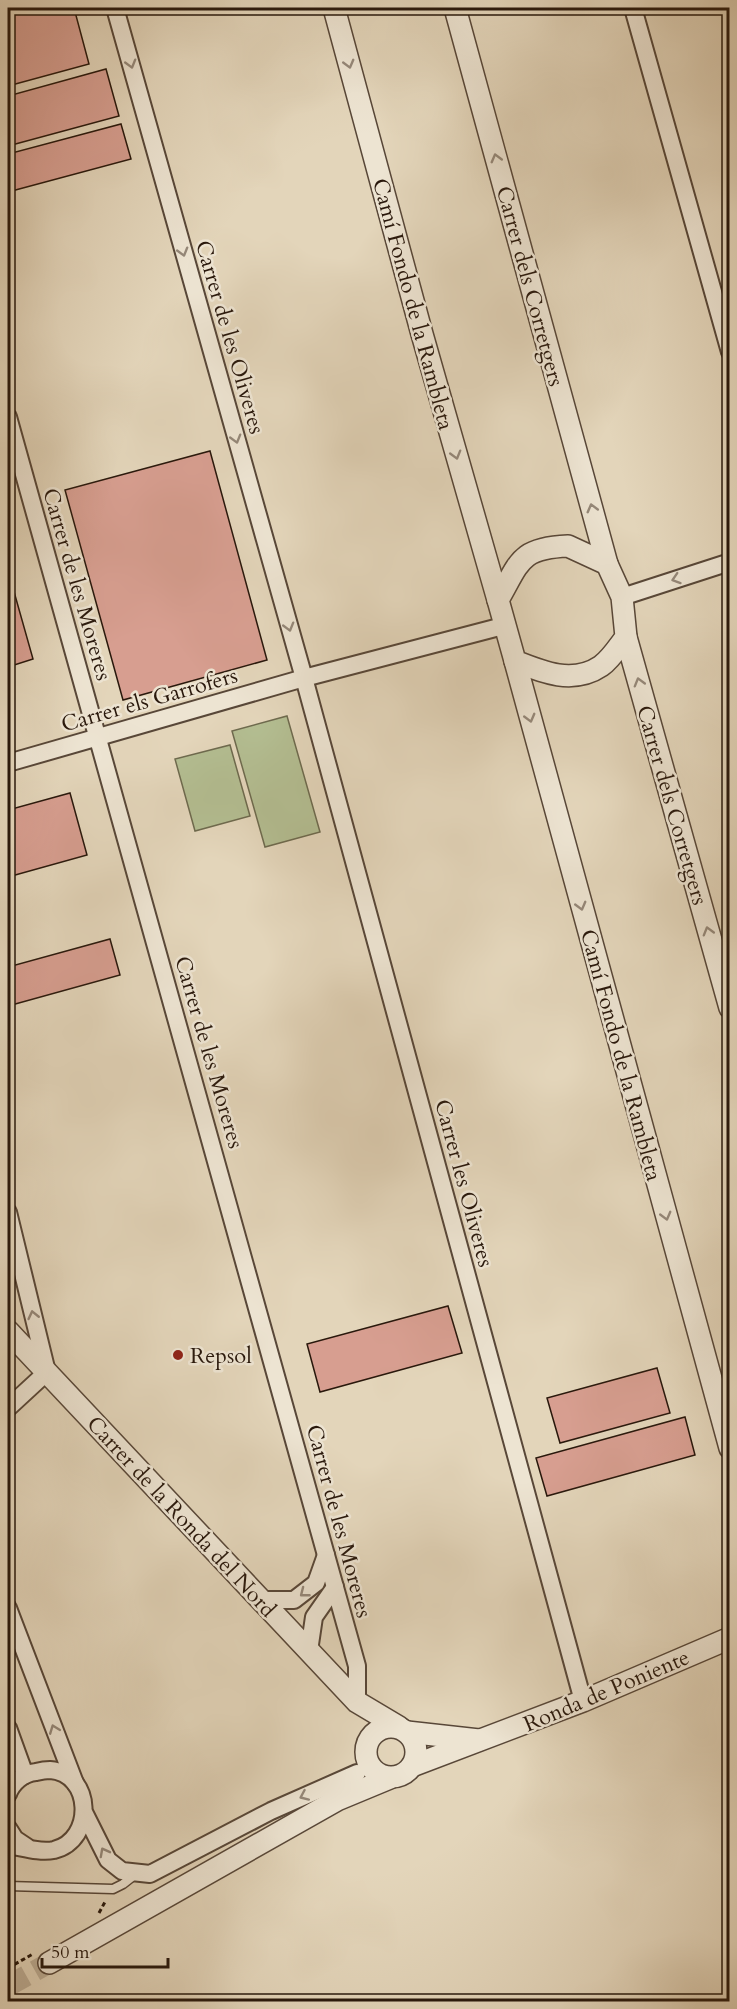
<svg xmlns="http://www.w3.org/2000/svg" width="737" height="2009" font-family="Cardo,serif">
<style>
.green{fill:#b3bd91;stroke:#6e6a4e;stroke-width:1.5}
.building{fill:#d79e90;stroke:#29180c;stroke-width:1.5}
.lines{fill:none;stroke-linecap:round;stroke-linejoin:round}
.tertiary-tunnel{stroke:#beaf97;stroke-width:21;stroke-dasharray:21 10;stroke-linecap:butt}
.service-casing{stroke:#584738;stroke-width:11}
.minor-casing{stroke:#584738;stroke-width:20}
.tertiary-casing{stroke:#584738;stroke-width:24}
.path{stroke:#29180c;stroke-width:3;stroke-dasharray:4.5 3;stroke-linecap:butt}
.service{stroke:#ede4d2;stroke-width:8}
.minor{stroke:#ede4d2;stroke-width:16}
.tertiary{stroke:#ede4d2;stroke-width:21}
.oneway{stroke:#958879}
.poi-dot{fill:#8f2418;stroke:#ede4d2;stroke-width:2}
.labels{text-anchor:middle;stroke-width:5;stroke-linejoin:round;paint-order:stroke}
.street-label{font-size:22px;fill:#29180c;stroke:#ede4d2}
.poi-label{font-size:22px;fill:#29180c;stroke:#ede4d2;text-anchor:start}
</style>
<rect width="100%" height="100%" fill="#e3d5ba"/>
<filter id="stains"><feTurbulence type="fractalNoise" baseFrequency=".00333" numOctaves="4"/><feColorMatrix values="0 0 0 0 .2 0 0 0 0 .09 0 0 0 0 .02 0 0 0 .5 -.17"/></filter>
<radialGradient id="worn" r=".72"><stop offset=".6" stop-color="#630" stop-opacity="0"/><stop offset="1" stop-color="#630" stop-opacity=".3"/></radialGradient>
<g class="green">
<path d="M287 716 320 832 265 847 232 731Z"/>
<path d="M230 745 250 816 195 831 175 759Z"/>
</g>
<g class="building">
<path d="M8 8H74L89 64 8 86Z"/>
<path d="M106 69 119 116 8 146V96Z"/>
<path d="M121 124 131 159 8 192V154Z"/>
<path d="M210 451 267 660 123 700 65 490Z"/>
<path d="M11 581 33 659 8 667V582Z"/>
<path d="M70 793 87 855 8 877V810Z"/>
<path d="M110 939 120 975 8 1006V967Z"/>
<path d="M448 1306 462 1353 320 1392 307 1344Z"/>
<path d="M657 1368 670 1413 560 1443 547 1398Z"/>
<path d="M685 1417 695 1455 547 1496 536 1458Z"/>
</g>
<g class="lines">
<path class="tertiary-tunnel" d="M8 1986 49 1963"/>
<g class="service-casing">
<path id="service" d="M8 1886 113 1889 123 1884 137 1873"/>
</g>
<g class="minor-casing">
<g id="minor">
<path d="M115 8 304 678 583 1701"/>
<path d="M633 8 730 352"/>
<path d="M8 417 357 1666V1702"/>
<path d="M622 597 730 562"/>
<path d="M8 763 304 678 503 626"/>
<path d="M8 1212 47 1372 8 1408"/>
<path d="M261 1600H294L316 1583 326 1555"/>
<path d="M8 1608 75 1783"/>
<path d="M309 1651 314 1617 335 1587"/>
<path d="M8 1728 25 1775"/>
<path d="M8 1794C12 1783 23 1773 36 1772 40 1771 45 1770 50 1770 93 1773 95 1840 54 1850 39 1853 22 1847 8 1845"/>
<path d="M85 1814 108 1860 122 1871 150 1874 271 1811 357 1773"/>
<path d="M8 1828 15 1839 27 1847"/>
</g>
</g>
<g class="tertiary-casing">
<g id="tertiary">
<path d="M334 8 422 334 498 600"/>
<path d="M455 8 607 564"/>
<path d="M568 546 607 564 622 597 626 637C619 646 611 659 601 666 573 685 542 672 515 661L498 600C520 562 519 548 568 546Z"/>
<path d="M626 637 730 1008"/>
<path d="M515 661 730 1448"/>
<path d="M8 1331 357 1702 399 1727"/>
<circle cx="391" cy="1752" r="25"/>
<path d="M407 1732 479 1740"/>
<path d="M412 1766 583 1701 730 1638"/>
<path d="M49 1963 337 1800 390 1778"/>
</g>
</g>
<g class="path">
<path d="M99 1913 106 1900"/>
<path d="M8 1968 33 1954"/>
</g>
<use href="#service" class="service"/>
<use href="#minor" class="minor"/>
<use href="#tertiary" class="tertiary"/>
</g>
<defs><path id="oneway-chevron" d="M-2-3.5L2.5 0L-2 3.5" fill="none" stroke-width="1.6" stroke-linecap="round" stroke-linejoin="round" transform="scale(1.5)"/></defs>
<g class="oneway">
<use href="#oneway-chevron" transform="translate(131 64) rotate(74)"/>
<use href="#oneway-chevron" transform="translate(349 64) rotate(75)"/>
<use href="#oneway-chevron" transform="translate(496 158) rotate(-105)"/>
<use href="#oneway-chevron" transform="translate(183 252) rotate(74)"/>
<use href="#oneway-chevron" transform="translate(236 439) rotate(74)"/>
<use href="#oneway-chevron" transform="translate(456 455) rotate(74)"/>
<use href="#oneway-chevron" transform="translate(592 508) rotate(-105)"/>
<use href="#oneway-chevron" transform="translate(676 579) rotate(162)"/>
<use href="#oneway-chevron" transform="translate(289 627) rotate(74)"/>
<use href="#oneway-chevron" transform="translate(639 682) rotate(-106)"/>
<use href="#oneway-chevron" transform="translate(530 718) rotate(75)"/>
<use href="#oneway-chevron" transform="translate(581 906) rotate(75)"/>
<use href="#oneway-chevron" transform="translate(708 931) rotate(-106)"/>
<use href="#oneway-chevron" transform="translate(666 1216) rotate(75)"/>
<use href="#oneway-chevron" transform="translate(33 1315) rotate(-103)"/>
<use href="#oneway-chevron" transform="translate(304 1593) rotate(142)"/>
<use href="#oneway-chevron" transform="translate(54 1729) rotate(-111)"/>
<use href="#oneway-chevron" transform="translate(304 1796) rotate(156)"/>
<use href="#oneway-chevron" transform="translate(104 1852) rotate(-118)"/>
</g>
<circle class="poi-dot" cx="178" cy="1355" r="6"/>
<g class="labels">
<g class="street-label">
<text transform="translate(531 286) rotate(75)" y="8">Carrer dels Corretgers</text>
<text transform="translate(414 304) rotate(75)" y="8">Camí Fondo de la Rambleta</text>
<text transform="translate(231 337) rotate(74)" y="8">Carrer de les Oliveres</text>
<text transform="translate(78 584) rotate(74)" y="8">Carrer de les Moreres</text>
<text transform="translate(149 699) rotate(-16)" y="8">Carrer els Garrofers</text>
<text transform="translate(673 805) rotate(74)" y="8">Carrer dels Corretgers</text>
<text transform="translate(210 1052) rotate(74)" y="8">Carrer de les Moreres</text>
<text transform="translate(622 1055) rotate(75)" y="8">Camí Fondo de la Rambleta</text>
<text transform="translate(465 1183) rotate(75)" y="8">Carrer les Oliveres</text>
<text transform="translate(182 1516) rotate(47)" y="8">Carrer de la Ronda del Nord</text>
<text transform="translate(340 1521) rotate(75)" y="8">Carrer de les Moreres</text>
<text transform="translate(606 1690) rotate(-23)" y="8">Ronda de Poniente</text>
</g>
<g class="poi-label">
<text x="190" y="1363">Repsol</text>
</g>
</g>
<rect width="737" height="2009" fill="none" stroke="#e3d5ba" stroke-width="30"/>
<rect x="9" y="9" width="719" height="1991" fill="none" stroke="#29180c" stroke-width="3"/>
<rect x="15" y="15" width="707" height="1979" fill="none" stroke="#29180c" stroke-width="1.5"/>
<path d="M42 1958v9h126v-9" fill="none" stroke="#29180c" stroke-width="3"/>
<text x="51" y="1958" font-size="18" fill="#29180c" stroke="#ede4d2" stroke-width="4.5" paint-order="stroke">50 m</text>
<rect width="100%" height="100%" filter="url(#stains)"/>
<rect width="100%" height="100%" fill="url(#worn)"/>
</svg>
